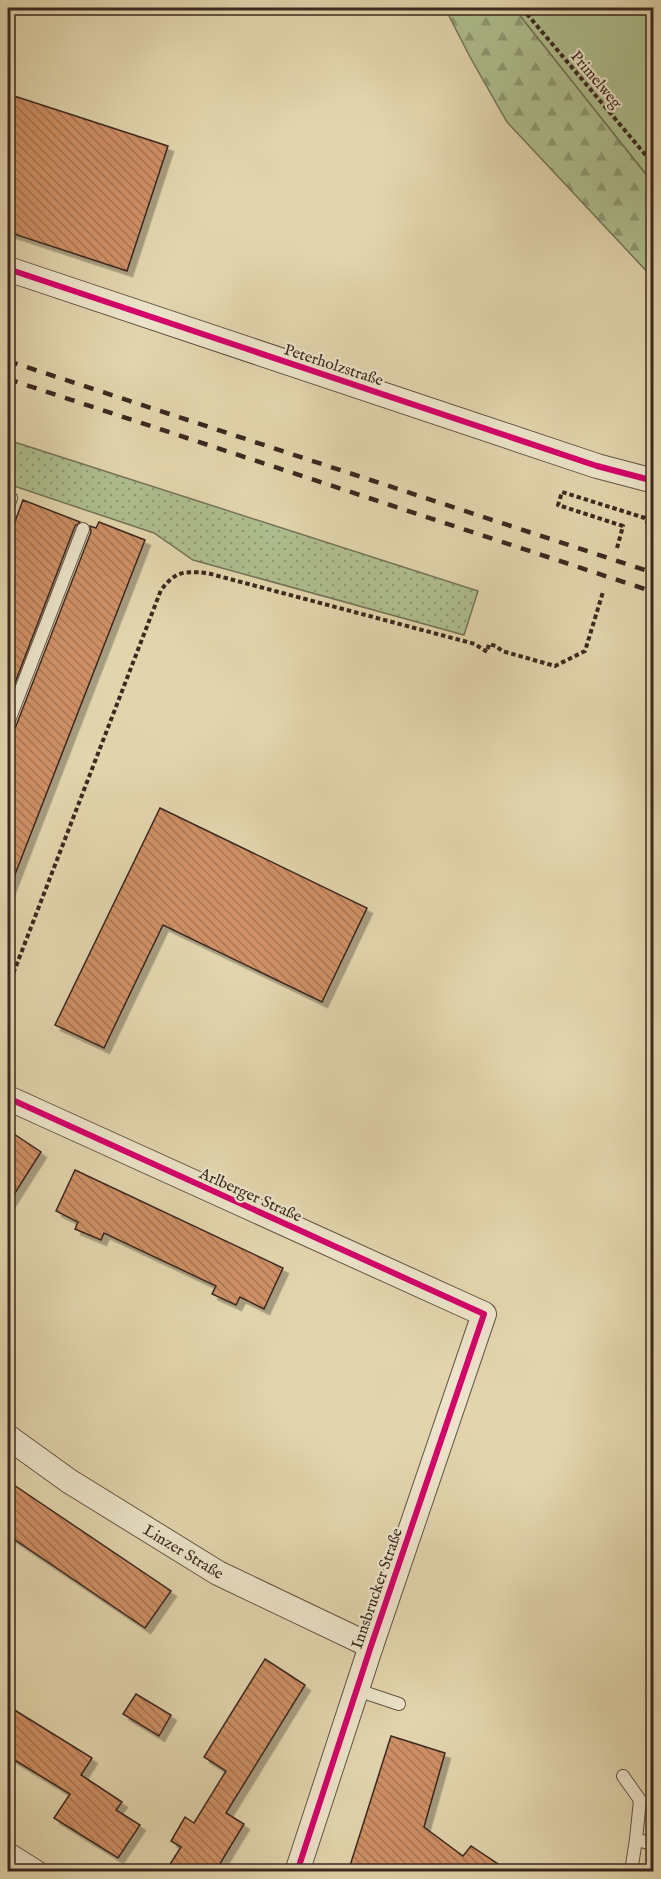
<svg xmlns="http://www.w3.org/2000/svg" width="661" height="1879" font-family="'IM FELL English',serif">
<style>
.grass{fill:url(#grass-dots);stroke:#747357;stroke-width:1.5}
.forest{fill:url(#forest-firs);stroke:#747357;stroke-width:1.5}
.garden{fill:#aebe8e;stroke:#747357;stroke-width:1.5}
.building{fill:url(#building-back-hatch);stroke:#3b2820;stroke-width:1.5;filter:url(#shadow)}
.lines{fill:none;stroke-linecap:round;stroke-linejoin:round}
.service-casing{stroke:#655343;stroke-width:14}
.minor-casing{stroke:#655343;stroke-width:26}
.path{stroke:#3b2820;stroke-width:4;stroke-dasharray:4.5 3;stroke-linecap:butt}
.service{stroke:#ece4ca;stroke-width:12}
.minor{stroke:#ece4ca;stroke-width:24}
.rail{stroke:#3b2820;stroke-width:4.5;stroke-dasharray:10 10;stroke-linecap:butt}
.cycleway-casing{stroke:#ece4ca;stroke-width:10}
.cycleway{stroke:#d6006c;stroke-width:6}
.labels{text-anchor:middle;stroke-width:4.5;stroke-linejoin:round;paint-order:stroke}
.street-label{font-size:16px;fill:#3b2820;stroke:#ece4ca}
</style>
<defs>
<pattern id="grass-dots" width="8" height="8" patternUnits="userSpaceOnUse" patternTransform="scale(1.5)"><rect width="8" height="8" fill="#aebe8e"/><path d="M2 2h.1M6 6h.1" fill="none" stroke="#8f9a74" stroke-width="1.8" stroke-linecap="round"/></pattern>
<pattern id="forest-firs" width="22" height="20" patternUnits="userSpaceOnUse" patternTransform="scale(1.5)"><rect width="22" height="20" fill="#aebe8e"/><path d="M5 1l3.5 6h-7zM16 11l3.5 6h-7z" fill="#8f9a74"/></pattern>
<pattern id="building-back-hatch" width="6" height="6" patternUnits="userSpaceOnUse" patternTransform="scale(1.5)"><rect width="6" height="6" fill="#cf9065"/><path d="M-1 5l2 2M0 0l6 6M5-1l2 2" fill="none" stroke="#a97653"/></pattern>
<filter id="shadow"><feDropShadow dx="5.5" dy="5.5" stdDeviation="0" flood-color="#0004"/></filter>
</defs>
<rect width="100%" height="100%" fill="#e2d5ad"/>
<filter id="stains"><feTurbulence type="fractalNoise" baseFrequency=".00333" numOctaves="4"/><feColorMatrix values="0 0 0 0 .2 0 0 0 0 .09 0 0 0 0 .02 0 0 0 .5 -.17"/></filter>
<radialGradient id="worn" r=".72"><stop offset=".6" stop-color="#630" stop-opacity="0"/><stop offset="1" stop-color="#630" stop-opacity=".3"/></radialGradient>
<path class="grass" d="M8 440 478 591 464 635 193 560 154 533 8 484Z"/>
<path class="forest" d="M445 8H514L653 183V278L507 122 470 57Z"/>
<path class="garden" d="M514 8H653V183Z"/>
<g class="building">
<path d="M8 94 168 146 127 271 8 232Z"/>
<path d="M23 500 80 522 75 526 8 701V540Z"/>
<path d="M99 522 145 540 9 890 8 889V731L13 730 16 726 91 532 90 526 96 528Z"/>
<path d="M160 808 367 908 322 1002 163 925 104 1048 55 1025Z"/>
<path d="M8 1130 41 1152 8 1204Z"/>
<path d="M75 1170 283 1268 264 1309 240 1297 236 1305 212 1294 216 1286 104 1233 101 1240 75 1229 78 1222 56 1211Z"/>
<path d="M8 1481 171 1591 145 1628 8 1535Z"/>
<path d="M265 1659 305 1685 226 1813 244 1824 215 1872H165L181 1847 171 1841 185 1817 194 1823 226 1771 204 1757Z"/>
<path d="M136 1694 171 1715 159 1736 123 1714Z"/>
<path d="M8 1706 92 1758 81 1775 122 1802 116 1810 140 1825 118 1858 54 1818 70 1794 8 1756Z"/>
<path d="M391 1736 445 1753 424 1827 463 1856 471 1846 510 1872H348Z"/>
</g>
<g class="lines">
<g class="service-casing">
<g id="service">
<path d="M8 507 11 498"/>
<path d="M8 723 83 529"/>
<path d="M357 1690 399 1704"/>
<path d="M623 1776 640 1800 636 1839 654 1845"/>
<path d="M631 1872 636 1839"/>
</g>
</g>
<g class="minor-casing">
<g id="minor">
<path d="M8 269 597 466 654 481"/>
<path d="M8 1098 484 1314 371 1646 297 1872"/>
<path d="M8 1437 69 1481 218 1573 371 1646"/>
<path d="M8 1855 35 1872"/>
</g>
</g>
<g class="path">
<path d="M522 8 654 165"/>
<path d="M617 548 623 526 558 505 562 492 645 518 648 524H654"/>
<path d="M8 987 161 590C176 571 183 571 207 573L475 644 487 652 489 644 496 646 502 651 555 666 585 651 603 592"/>
</g>
<use href="#service" class="service"/>
<use href="#minor" class="minor"/>
<g class="rail">
<path d="M8 361 654 573"/>
<path d="M8 379 654 592"/>
</g>
<g class="cycleway-casing">
<g id="cycleway">
<path d="M8 269 597 466 654 481"/>
<path d="M8 1098 484 1314 371 1646 297 1872"/>
</g>
</g>
<use href="#cycleway" class="cycleway"/>
</g>
<g class="labels">
<g class="street-label">
<text transform="translate(597 79) rotate(50)" y="6">Primelweg</text>
<text transform="translate(334 364) rotate(18)" y="6">Peterholzstraße</text>
<text transform="translate(251 1194) rotate(24)" y="6">Arlberger Straße</text>
<text transform="translate(184 1551) rotate(31)" y="6">Linzer Straße</text>
<text transform="translate(376 1588) rotate(-71)" y="6">Innsbrucker Straße</text>
</g>
</g>
<rect width="661" height="1879" fill="none" stroke="#e2d5ad" stroke-width="30"/>
<rect x="9" y="9" width="643" height="1861" fill="none" stroke="#3b2820" stroke-width="3"/>
<rect x="15" y="15" width="631" height="1849" fill="none" stroke="#3b2820" stroke-width="1.5"/>
<rect width="100%" height="100%" filter="url(#stains)"/>
<rect width="100%" height="100%" fill="url(#worn)"/>
</svg>
